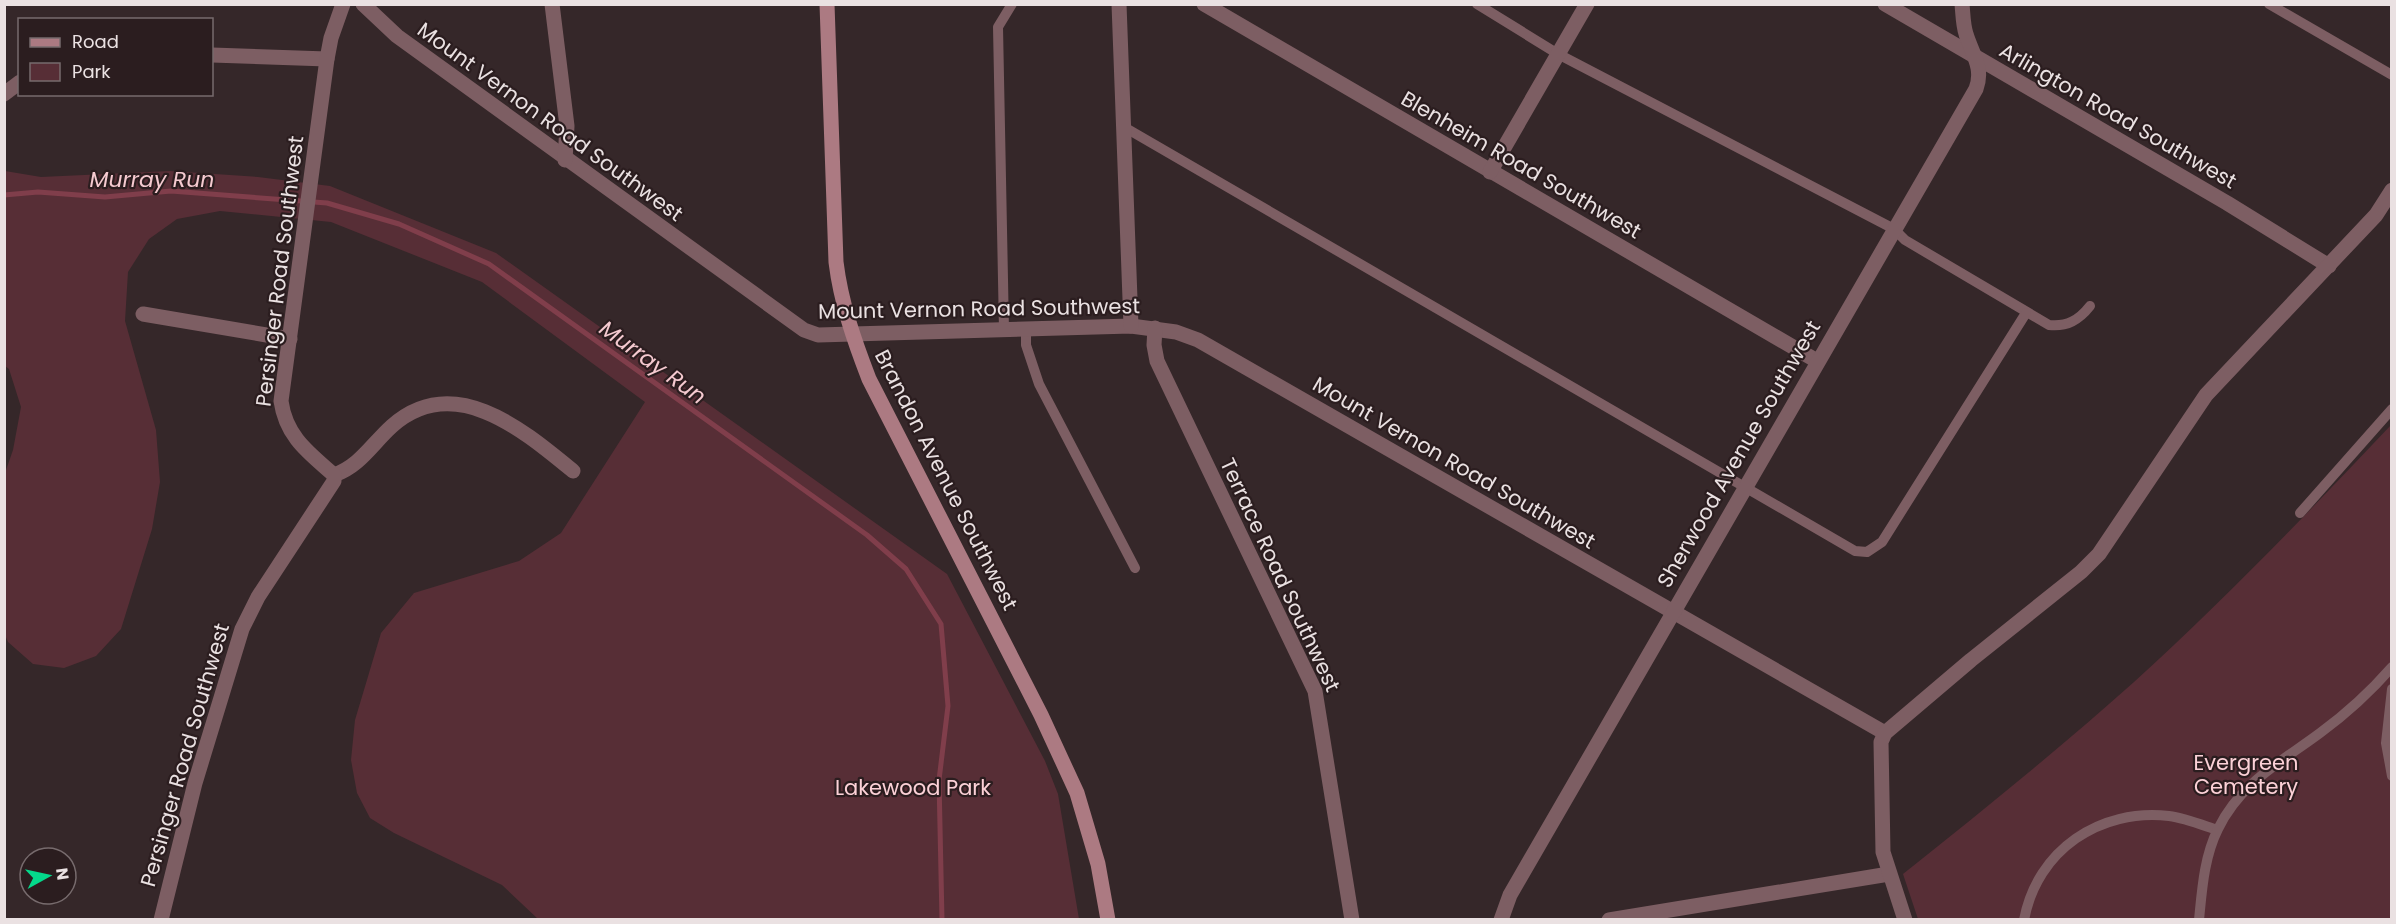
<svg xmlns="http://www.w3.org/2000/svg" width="2396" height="924" font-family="Poppins,sans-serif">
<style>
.green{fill:#572e36}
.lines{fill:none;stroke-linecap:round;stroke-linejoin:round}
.stream{stroke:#803e4b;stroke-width:5}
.service{stroke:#7d5e63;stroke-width:10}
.minor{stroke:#7d5e63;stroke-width:15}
.secondary{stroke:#ac7a82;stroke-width:15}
.labels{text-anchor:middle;stroke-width:4.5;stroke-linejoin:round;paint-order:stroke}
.street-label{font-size:21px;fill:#eae1e2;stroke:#2b1d1f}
.park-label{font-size:21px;fill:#fcd1d7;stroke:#2b1d1f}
.water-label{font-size:22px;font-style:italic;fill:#f5cad0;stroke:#2b1d1f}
</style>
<rect width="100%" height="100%" fill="#352729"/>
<g class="green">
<path d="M5 171 41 177 170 171 258 177 330 186 496 253 947 574 1045 761 1058 794 1079 919H538L502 885 394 833 370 818 357 793 351 760 355 720 381 633 414 593 519 561 561 533 645 402 482 282 331 222 220 211 177 219 149 239 128 272 125 321 156 430 160 482 152 529 121 629 96 656 64 668 33 664 8 642 5 635V473L13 450 21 407 9 369 5 366Z"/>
<path d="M2391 425V919H1918L1903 874C1981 812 2059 749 2134 682 2223 601 2308 513 2391 425Z"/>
</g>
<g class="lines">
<path class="stream" d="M4 195 38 192 105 197 171 191 327 203 399 224 489 264 867 535 906 569 941 624 948 706 939 780 942 920"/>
<g class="service">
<path d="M1477 4 1558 54 1894 229 1905 240 2049 325C2067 327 2079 320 2090 306"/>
<path d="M2269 4 2392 75"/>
<path d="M1124 127 1855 551 1867 552 1882 542 2026 313"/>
<path d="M1026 328V345L1039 384 1135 568"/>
<path d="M1004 330 998 27 1012 4"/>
<path d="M2300 513 2392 409"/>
<path d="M2392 689 2386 743 2392 776"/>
<path d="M2024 920C2037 850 2100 808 2169 816 2185 818 2202 825 2217 830"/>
<path d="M2199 920C2202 890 2204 857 2218 829 2240 783 2281 762 2320 733 2346 714 2371 691 2392 667"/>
</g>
<g class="minor">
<path d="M363 4 397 36 804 330 818 335 1131 326 1176 332 1198 340 1885 733"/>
<path d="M552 4 567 126 565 160"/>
<path d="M1119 4 1131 326"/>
<path d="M1204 4 1817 361"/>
<path d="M1885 4 2227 203 2329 266"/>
<path d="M212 55 327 59"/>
<path d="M4 94 20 82"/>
<path d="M1490 172 1587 4"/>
<path d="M143 314 290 339"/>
<path d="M1155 328 1154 345 1157 361 1315 691 1352 920"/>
<path d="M334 475C360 466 372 444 392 426 454 371 523 430 573 471"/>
<path d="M161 920 195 783 242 629 258 597 334 481V475C309 453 286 437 281 401L327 59 331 38 343 4"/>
<path d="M1501 920 1510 895 1976 89C1984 68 1972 54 1966 34 1963 25 1963 14 1962 4"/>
<path d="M1609 920 1889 874"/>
<path d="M1905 920 1883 852 1881 742 1885 733 1971 660 2081 572 2099 554 2206 395 2376 215 2392 190"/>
</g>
<path class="secondary" d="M827 4 836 262C841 303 854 340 869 379L1041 715 1077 793 1098 864 1108 920"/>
</g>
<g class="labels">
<g class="street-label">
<text transform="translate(2118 116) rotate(30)" y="7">Arlington Road Southwest</text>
<text transform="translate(550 122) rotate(36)" y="7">Mount Vernon Road Southwest</text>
<text transform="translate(1521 165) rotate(30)" y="7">Blenheim Road Southwest</text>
<text transform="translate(280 271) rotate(-83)" y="7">Persinger Road Southwest</text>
<text transform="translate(979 309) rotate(-1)" y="7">Mount Vernon Road Southwest</text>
<text transform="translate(1739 454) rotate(-60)" y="7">Sherwood Avenue Southwest</text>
<text transform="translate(1454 463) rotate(30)" y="7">Mount Vernon Road Southwest</text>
<text transform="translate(946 480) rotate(63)" y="7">Brandon Avenue Southwest</text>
<text transform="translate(1280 575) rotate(65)" y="7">Terrace Road Southwest</text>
<text transform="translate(185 755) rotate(-74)" y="7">Persinger Road Southwest</text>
</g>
<g class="park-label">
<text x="2246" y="770">Evergreen<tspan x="2246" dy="24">Cemetery</tspan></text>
<text x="913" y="795">Lakewood Park</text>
</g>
<g class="water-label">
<text x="152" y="187">Murray Run</text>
<text transform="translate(653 362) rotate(36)" y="8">Murray Run</text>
</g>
</g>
<rect width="2396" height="924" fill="none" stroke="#eae1e2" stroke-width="12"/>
<rect x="18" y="18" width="195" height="78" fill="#2b1d1f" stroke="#776b6d" stroke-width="1.5"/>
<rect x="30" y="38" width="30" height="9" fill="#ac7a82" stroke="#776b6d" stroke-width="1.5"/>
<text x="72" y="48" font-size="18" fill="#eae1e2">Road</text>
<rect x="30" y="63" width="30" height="18" fill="#572e36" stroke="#776b6d" stroke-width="1.5"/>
<text x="72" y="78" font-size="18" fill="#eae1e2">Park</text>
<g transform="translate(48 876) rotate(82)"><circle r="28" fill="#2b1d1f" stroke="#776b6d" stroke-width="1.5"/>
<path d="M0-4.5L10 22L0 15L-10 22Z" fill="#04d98b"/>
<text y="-9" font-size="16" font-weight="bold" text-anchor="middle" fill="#eae1e2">N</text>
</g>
</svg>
